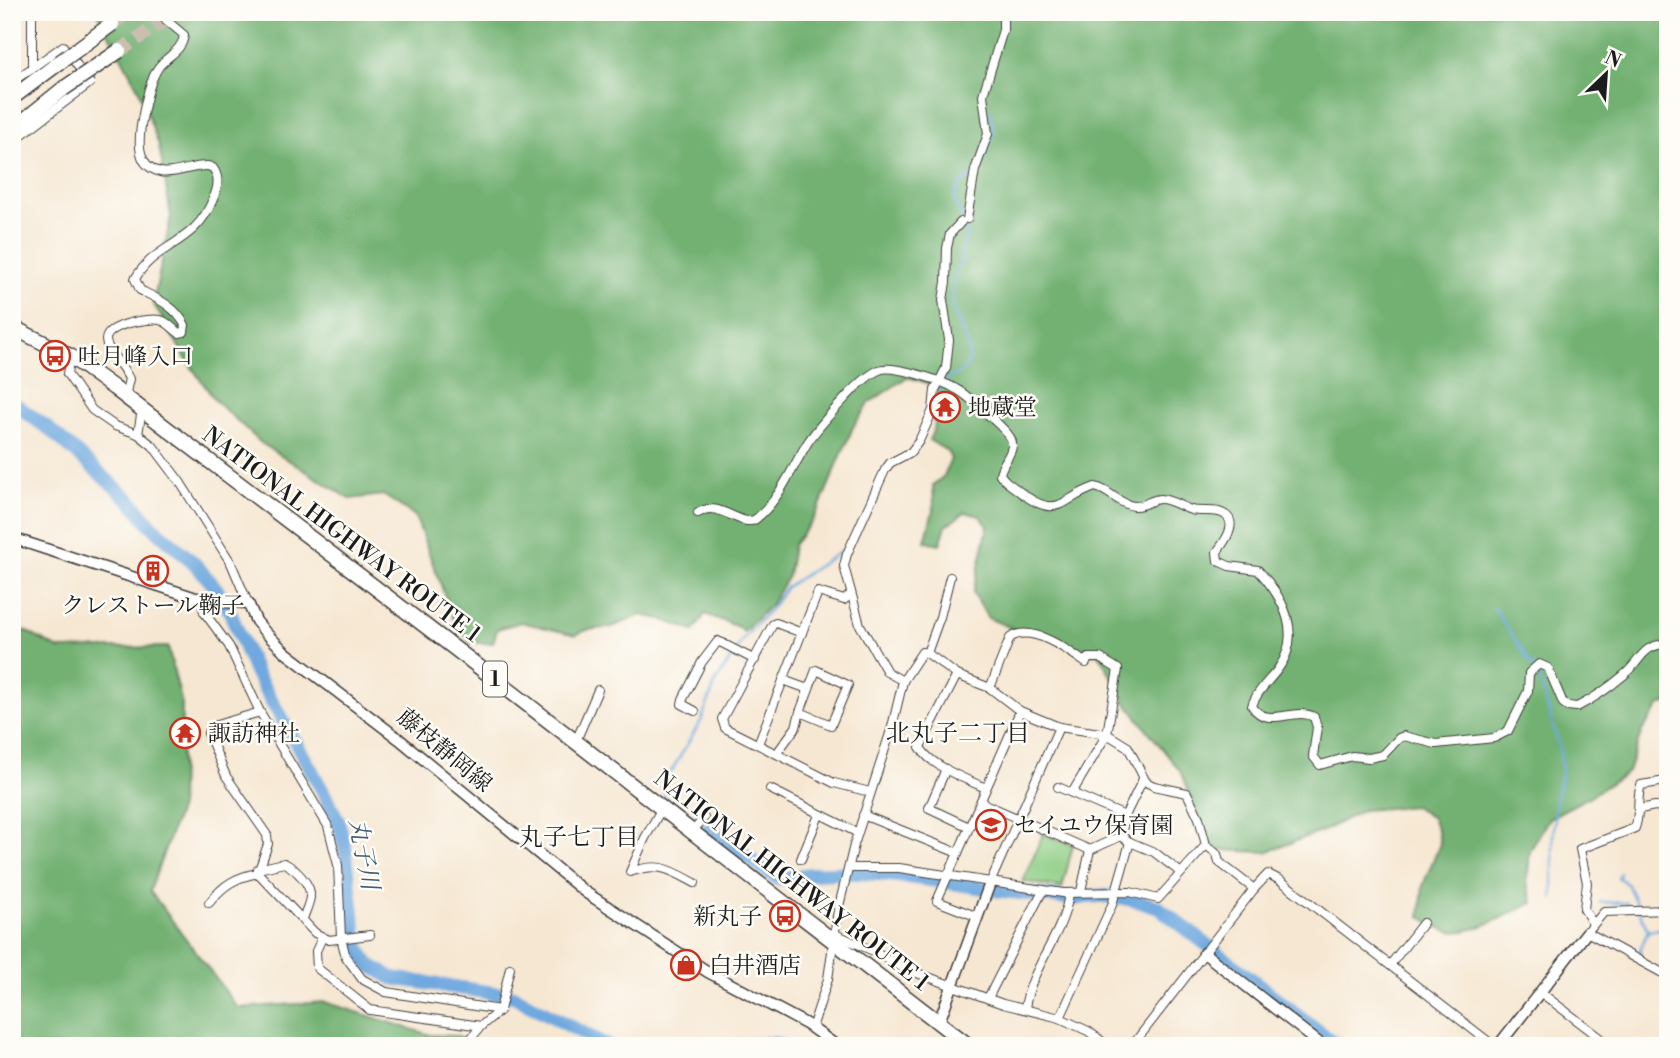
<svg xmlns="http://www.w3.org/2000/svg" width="1680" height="1058" font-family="'Libre Bodoni','Noto Serif JP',serif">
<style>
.green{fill:#8ece85;stroke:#557550;stroke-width:2}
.forest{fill:#72b172;stroke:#476647;stroke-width:2}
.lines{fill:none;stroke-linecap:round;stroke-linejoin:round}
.stream{stroke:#6fa9df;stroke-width:2.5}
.river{stroke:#6fa9df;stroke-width:14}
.highway-tunnel{stroke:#cabeae;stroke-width:14;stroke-dasharray:14 7;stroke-linecap:butt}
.street-casing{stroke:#3d3a37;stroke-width:10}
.secondary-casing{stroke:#3d3a37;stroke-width:13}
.highway-casing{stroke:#3d3a37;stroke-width:17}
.street{stroke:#fff;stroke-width:8}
.secondary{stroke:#fff;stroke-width:10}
.highway{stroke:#fff;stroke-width:14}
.highway-bridge-casing{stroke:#3d3a37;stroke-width:17;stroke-linecap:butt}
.highway-bridge{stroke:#fff;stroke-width:14}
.labels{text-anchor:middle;stroke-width:5;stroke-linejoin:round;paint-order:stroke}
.shield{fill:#fdfcf7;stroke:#605f5e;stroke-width:2}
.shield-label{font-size:21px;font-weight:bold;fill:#1c1c1c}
.poi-label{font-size:23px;fill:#1c1c1c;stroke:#fdfcf7;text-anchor:start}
.street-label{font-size:23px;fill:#1c1c1c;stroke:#fdfcf7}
.neighbourhood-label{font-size:24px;fill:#1c1c1c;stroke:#fdfcf7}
.water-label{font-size:24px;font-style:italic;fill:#415b74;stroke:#fdfcf7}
</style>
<rect width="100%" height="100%" fill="#fdfcf7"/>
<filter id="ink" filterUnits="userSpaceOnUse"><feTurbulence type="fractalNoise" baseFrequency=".0143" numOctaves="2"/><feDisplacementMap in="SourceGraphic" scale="14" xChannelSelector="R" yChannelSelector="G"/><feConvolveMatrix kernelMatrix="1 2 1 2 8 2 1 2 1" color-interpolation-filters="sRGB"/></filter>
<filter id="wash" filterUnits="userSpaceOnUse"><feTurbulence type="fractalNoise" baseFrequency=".00686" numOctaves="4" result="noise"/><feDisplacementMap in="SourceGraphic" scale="28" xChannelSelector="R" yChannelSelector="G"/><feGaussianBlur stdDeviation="1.57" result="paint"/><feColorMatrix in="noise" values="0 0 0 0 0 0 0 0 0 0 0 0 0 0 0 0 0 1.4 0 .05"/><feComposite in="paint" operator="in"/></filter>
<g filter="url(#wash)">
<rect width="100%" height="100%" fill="#f6e7d2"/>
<path class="green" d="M1043 834 1073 845 1062 888 1023 881Z"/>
<g class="forest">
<path d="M97 12H1668V703L1659 706 1642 731 1628 772 1587 798 1549 818 1530 851 1527 883 1533 903C1511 912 1473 936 1449 931 1438 929 1429 922 1420 916L1423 885 1440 844 1438 831 1432 818 1414 806 1363 810 1323 831 1266 852 1216 850 1209 843 1180 771 1125 702 1099 654H1082L1046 634 1016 630 988 618 973 593 988 526 980 516 965 512 946 526 940 544 925 541 934 507 933 485 944 476 951 459 947 451 929 440 933 431 942 396 930 384 907 377 869 403 853 427 819 508 811 523 793 545 788 576 771 604 744 632 736 626 705 614 694 631 661 619 641 615 612 627 587 630 575 635 521 622 497 629 493 643H470L454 620 415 516 383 495 350 499 261 443 215 400 188 362 153 303 171 216 159 146 138 88Z"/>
<path d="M12 624 59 649 168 647 182 704 180 807 150 891 238 1008 325 1002 430 1035 457 1036 473 1046H12Z"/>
</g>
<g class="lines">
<g class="stream">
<path d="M982 162C991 140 1000 132 988 110"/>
<path d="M932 422C938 410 935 391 945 381 955 371 968 376 969 356 969 335 952 319 952 299 952 275 966 254 966 230 967 217 953 209 955 195 957 185 964 181 972 175"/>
<path d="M1494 608 1539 676 1559 746 1562 770 1556 798 1553 836V898"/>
<path d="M709 828 665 797 662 787 701 721 716 682 743 639 772 607 786 587 846 548"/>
<path d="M1620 873 1618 877 1628 885 1648 931"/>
<path d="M1600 902 1627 903"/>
<path d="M1638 955 1648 931 1668 927"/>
</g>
<g class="river">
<path d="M12 402 49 429 131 501 150 524 195 564 216 588 230 612 255 672 312 771 338 820 345 848 356 938 360 950 368 964 392 978 514 996 607 1046"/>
<path d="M709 828 778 879C845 865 915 877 983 888"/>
<path d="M994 890 1074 899C1102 892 1132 898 1158 907L1338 1046"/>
<path d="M735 1046 775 1043 783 1046"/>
</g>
</g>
</g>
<g filter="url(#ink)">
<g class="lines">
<g class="highway-tunnel">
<path d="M112 24 128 12"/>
<path d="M119 51 177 12"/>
</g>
<g class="street-casing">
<g id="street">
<path d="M32 12V68"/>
<path d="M12 82 63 46 90 83 12 142"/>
<path d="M967 219 975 170 988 134 983 95 1003 30V12"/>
<path d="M70 356 67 374 92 410 115 426 138 434 153 446 180 482 231 563 248 603"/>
<path d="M125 396 129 379C125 368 106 350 106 340 107 324 148 318 160 320 169 322 172 329 179 333L184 332 185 325C175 306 158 299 140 290L135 279C156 242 195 246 213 199 218 188 220 178 213 168L208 166C192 165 176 175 160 172 150 169 143 163 141 153 136 136 148 83 158 68 167 55 182 52 184 35L166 20 165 12"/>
<path d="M138 434 142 409"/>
<path d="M698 513C719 498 743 531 757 518 781 498 792 467 808 442 820 424 835 409 850 393 859 385 867 375 879 370 892 364 943 381 956 389 966 394 1007 430 1011 439 1016 451 1002 462 1000 474 1005 483 1012 485 1020 492 1059 521 1060 499 1095 487 1110 490 1118 504 1134 506 1144 507 1151 499 1160 499 1171 499 1181 507 1191 510 1200 512 1210 510 1219 512 1242 519 1225 541 1217 552L1218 561 1229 566 1258 570C1284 598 1303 635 1278 669 1269 681 1256 692 1252 706 1267 730 1295 706 1314 717L1317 727 1313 756 1320 765 1352 756 1369 758 1383 755 1399 738 1404 736 1436 744 1494 738 1508 731 1528 691 1529 673 1539 664 1548 668 1563 703 1567 706 1577 707C1593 699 1610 687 1624 675 1641 662 1641 644 1668 644"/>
<path d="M201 599 204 612 229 646 260 712 328 826 338 865 341 938 346 957 362 979 386 992 500 1010"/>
<path d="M802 633 776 623 773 624 722 719 725 728 834 783 870 792"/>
<path d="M927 653 940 617 950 577"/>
<path d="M816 670 848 685 831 725 800 712Z"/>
<path d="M957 675 920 747C929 765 967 780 986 788"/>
<path d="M783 680 808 689"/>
<path d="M903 681 887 672 860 625 844 566 847 554 885 470 890 463 911 452 919 441 933 410 935 390 946 368 949 340 943 300 946 282 947 248 950 234 961 222"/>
<path d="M990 688 1010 638C1031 623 1068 650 1086 663L1088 658H1100L1118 669 1107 734 1072 793"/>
<path d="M695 711 682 704 683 699 702 662 718 641 755 660"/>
<path d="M260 712 210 727 208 733 226 776 267 835 268 844 258 873 315 933 329 940 370 935"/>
<path d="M576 741 598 690"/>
<path d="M758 744 818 592 844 600 851 594"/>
<path d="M777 753 796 727 800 712"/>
<path d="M946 769 929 808 969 827"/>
<path d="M1143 779 1125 816 1121 836 1130 842 1154 852 1180 872"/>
<path d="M1058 787 1125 816"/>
<path d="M770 789 858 833"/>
<path d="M980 802 1090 850 1121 836"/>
<path d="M662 808 645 838 630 872C660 862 669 869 695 883"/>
<path d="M1640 809 1655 806 1668 808"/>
<path d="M863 815 958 853"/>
<path d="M692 832 704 818"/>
<path d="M801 859 819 815"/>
<path d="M850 868H899L1063 893 1130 892 1158 899 1206 845"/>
<path d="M258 869 284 863C295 868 312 885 310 897 309 905 305 912 303 919"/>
<path d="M990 883 1059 727"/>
<path d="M1081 891 1090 850"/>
<path d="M209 903C223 885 236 877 258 873"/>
<path d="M1668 910 1604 912 1587 932 1668 976"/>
<path d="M978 917 937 901 1020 711"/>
<path d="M1593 924 1584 909 1587 883 1580 849 1635 828C1641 810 1636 799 1641 785L1666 781"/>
<path d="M835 934 878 953 903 968 1003 1004 1060 1018 1088 1031 1108 1046"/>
<path d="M322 938 316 951 317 968 370 1010 481 1026"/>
<path d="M1390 965 1423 923"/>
<path d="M1540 992 1611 1046"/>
<path d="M988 998 1043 890"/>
<path d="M1025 1008C1031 966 1064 935 1069 893"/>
<path d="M1060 1018 1112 905 1130 842"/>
<path d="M812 1028 828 979 838 910 854 845 892 727 903 681 922 652 927 653 957 675 990 688 1020 711 1059 727 1107 734 1128 747 1146 782 1154 786 1187 793 1199 818 1206 845 1217 854 1219 862 1254 889"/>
<path d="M465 1046 481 1026 500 1010 510 968"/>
<path d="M1132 1046 1254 889 1268 874 1280 880 1494 1046"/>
</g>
</g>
<g class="secondary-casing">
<g id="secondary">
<path d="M12 538 193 597 209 601 248 603 256 621 265 632 285 652 399 739 585 892 708 972 806 1024 837 1046"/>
<path d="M1204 953 1323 1046"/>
<path d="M939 1022 990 883"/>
<path d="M1498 1046 1587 932"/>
</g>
</g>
<g class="highway-casing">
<g id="highway">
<path d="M12 98 60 62"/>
<path d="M12 130 63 89"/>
<path d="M12 327 70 356 114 388 470 660 969 1046"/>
</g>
</g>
<use href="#street" class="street"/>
<use href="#secondary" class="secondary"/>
<use href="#highway" class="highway"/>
<g class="highway-bridge-casing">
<g id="highway-bridge">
<path d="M60 62 112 24"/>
<path d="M63 89 119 51"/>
</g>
</g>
<use href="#highway-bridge" class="highway-bridge"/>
</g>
</g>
<defs>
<g id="bus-ring" transform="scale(1.575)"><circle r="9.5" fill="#fdfcf7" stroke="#c8321e" stroke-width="1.5"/><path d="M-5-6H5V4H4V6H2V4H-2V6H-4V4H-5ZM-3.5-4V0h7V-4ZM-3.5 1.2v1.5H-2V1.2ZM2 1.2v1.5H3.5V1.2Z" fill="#c8321e"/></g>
<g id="temple-ring" transform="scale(1.575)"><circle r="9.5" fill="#fdfcf7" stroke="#c8321e" stroke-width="1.5"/><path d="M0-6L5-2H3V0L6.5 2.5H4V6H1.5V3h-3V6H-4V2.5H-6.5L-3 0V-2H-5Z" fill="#c8321e"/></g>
<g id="building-ring" transform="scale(1.575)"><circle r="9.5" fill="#fdfcf7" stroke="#c8321e" stroke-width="1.5"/><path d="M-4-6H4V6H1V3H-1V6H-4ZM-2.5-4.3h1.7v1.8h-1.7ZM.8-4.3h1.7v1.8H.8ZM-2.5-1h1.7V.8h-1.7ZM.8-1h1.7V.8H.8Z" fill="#c8321e"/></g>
<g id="school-ring" transform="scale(1.575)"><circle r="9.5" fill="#fdfcf7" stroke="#c8321e" stroke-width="1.5"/><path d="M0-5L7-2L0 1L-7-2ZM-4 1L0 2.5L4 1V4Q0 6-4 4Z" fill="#c8321e"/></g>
<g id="shop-ring" transform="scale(1.575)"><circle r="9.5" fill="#fdfcf7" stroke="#c8321e" stroke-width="1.5"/><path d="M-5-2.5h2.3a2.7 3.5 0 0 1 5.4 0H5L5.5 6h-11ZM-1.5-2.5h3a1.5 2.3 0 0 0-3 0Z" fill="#c8321e"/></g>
</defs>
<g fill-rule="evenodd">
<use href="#bus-ring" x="55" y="356"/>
<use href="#temple-ring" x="945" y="407"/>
<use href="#building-ring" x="153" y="571"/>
<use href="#temple-ring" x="185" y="733"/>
<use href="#school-ring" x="991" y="825"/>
<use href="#bus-ring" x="785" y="916"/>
<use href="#shop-ring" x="686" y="965"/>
</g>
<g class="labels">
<rect class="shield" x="483" y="661.5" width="24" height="35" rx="5"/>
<g class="shield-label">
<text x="495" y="686">1</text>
</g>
<g class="poi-label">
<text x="78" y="364">吐月峰入口</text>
<text x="968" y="415">地蔵堂</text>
<text x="153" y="613" text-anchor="middle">クレストール鞠子</text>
<text x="208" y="741">諏訪神社</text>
<text x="1014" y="833">セイユウ保育園</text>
<text x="762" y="924" text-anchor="end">新丸子</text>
<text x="709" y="973">白井酒店</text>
</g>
<g class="street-label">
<text transform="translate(342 534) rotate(37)" y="8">NATIONAL HIGHWAY ROUTE 1</text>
<text transform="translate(445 750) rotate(40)" y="8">藤枝静岡線</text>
<text transform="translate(792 880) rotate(38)" y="8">NATIONAL HIGHWAY ROUTE 1</text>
</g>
<g class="neighbourhood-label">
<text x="958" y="741">北丸子二丁目</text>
<text x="579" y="845">丸子七丁目</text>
</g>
<g class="water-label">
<text transform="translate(364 854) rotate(79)" y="8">丸子川</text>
</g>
</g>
<rect width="1680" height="1058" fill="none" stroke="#fdfcf7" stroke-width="42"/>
<g transform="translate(1606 74) rotate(25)" stroke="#fdfcf7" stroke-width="5" paint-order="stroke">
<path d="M0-5L12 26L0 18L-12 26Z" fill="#1c1c1c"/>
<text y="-10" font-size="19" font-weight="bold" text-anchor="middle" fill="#1c1c1c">N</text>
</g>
</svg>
